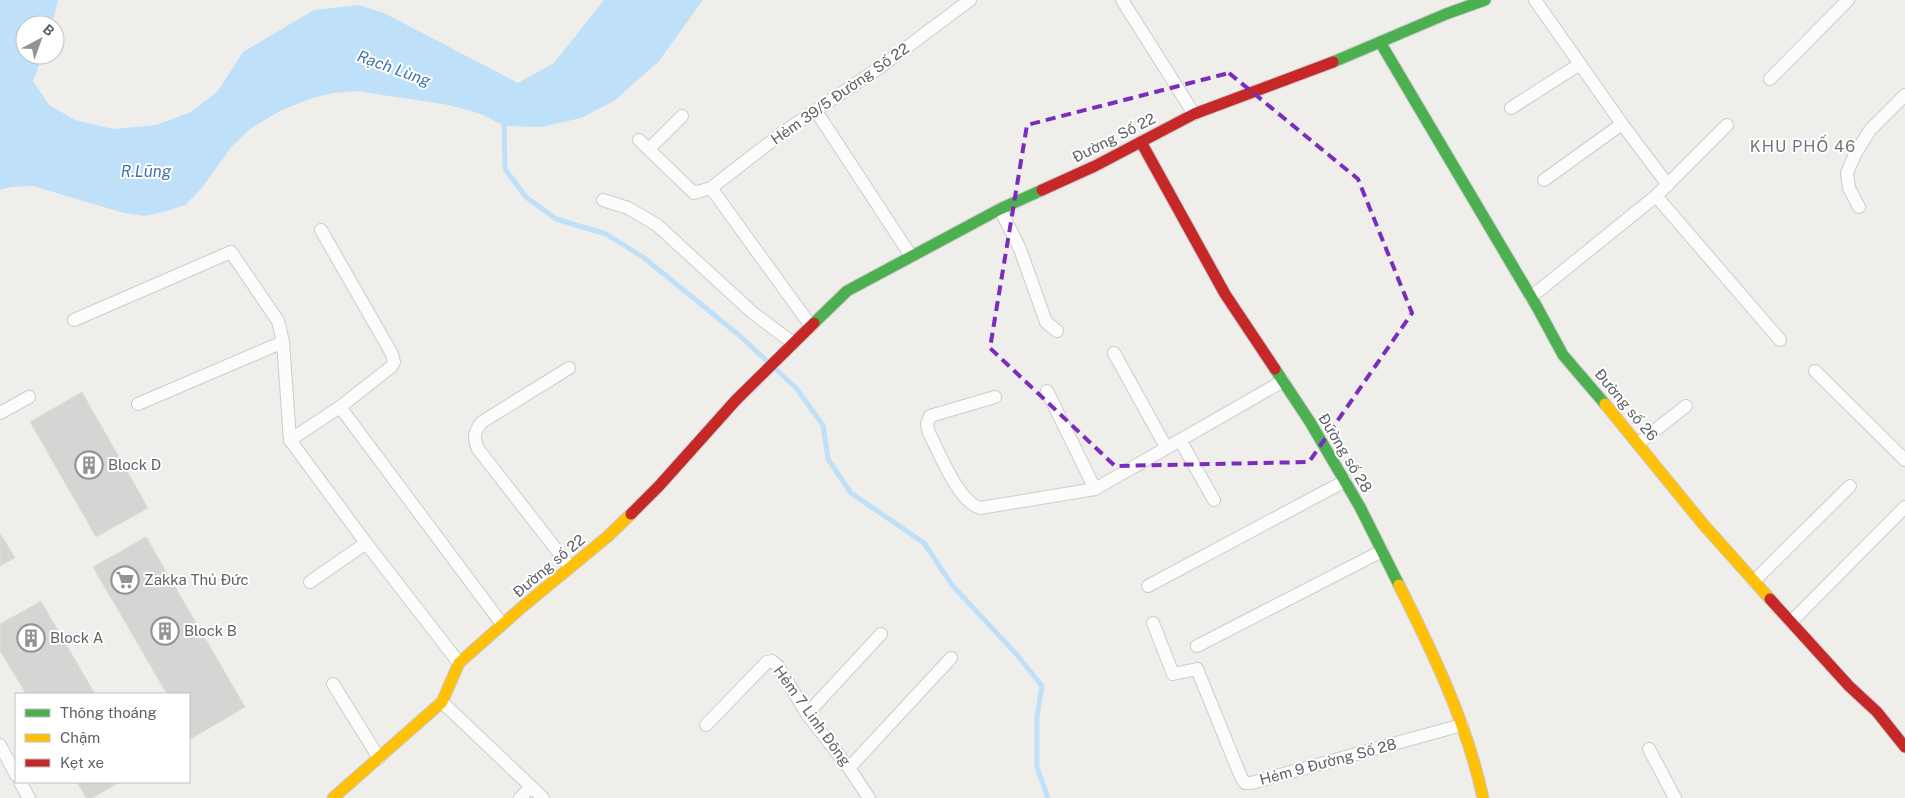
<svg xmlns="http://www.w3.org/2000/svg" width="1905" height="798" font-family="'Public Sans',sans-serif">
<style>
.water{fill:#bfe0f9}
.lines{fill:none;stroke-linecap:round;stroke-linejoin:round}
.stream{stroke:#bfe0f9;stroke-width:5}
.building{fill:#d6d5d3;stroke:#deddd9}
.street-casing{stroke:#cbcccc;stroke-width:14}
.fast-casing{stroke:#cacacb;stroke-width:13}
.slow-casing{stroke:#cacacb;stroke-width:13}
.jam-casing{stroke:#cacacb;stroke-width:13}
.street{stroke:#fdfcfc;stroke-width:12}
.fast{stroke:#4caf50;stroke-width:11}
.slow{stroke:#ffc107;stroke-width:11}
.jam{stroke:#c62828;stroke-width:11}
.marked{fill:none;stroke:#7b2cbf;stroke-width:4;stroke-dasharray:10 6;stroke-linejoin:round}
.labels{text-anchor:middle;stroke-width:4;stroke-linejoin:round;paint-order:stroke}
.street-label{font-size:15px;fill:#5f6368;stroke:#fff}
.poi-label{font-size:15px;fill:#5f6368;stroke:#fff;text-anchor:start}
.water-label{font-size:16px;font-style:italic;fill:#4174aa;stroke:#fff}
.neighbourhood-label{font-size:16px;letter-spacing:1px;fill:#70757a;stroke:#fff}
</style>
<rect width="100%" height="100%" fill="#efeeea"/>
<path class="water" d="M0 0H58L52 25H25V55H43L33 81 49 105 75 120 113 129 156 125 191 112 218 91 243 52 314 10 359 5 384 13 518 83 554 63 604 0H703L659 61 614 101 581 118 541 127 504 126 481 114 449 105 356 91 333 93 309 99 280 111 250 129 232 146 201 189 185 205 167 211 145 216 124 213 33 186 11 187 0 190Z"/>
<g class="lines">
<path class="stream" d="M504 119 505 169 526 197 556 219 606 234 643 257 740 336 796 388 823 425 828 459 851 493 924 543 952 585 1018 656 1042 686 1037 717V767L1048 798"/>
</g>
<g class="building">
<path d="M82 392 148 508 96 537 30 422Z"/>
<path d="M0 533 15 558 0 566Z"/>
<path d="M146 537 245 707 189 740V694H167L93 567Z"/>
<path d="M41 601 95 694H26L0 651V624Z"/>
<path d="M77 782H120L92 798H86Z"/>
</g>
<g class="lines">
<g class="street-casing">
<g id="street">
<path d="M1122 0 1194 114"/>
<path d="M1535 0 1622 124 1668 185"/>
<path d="M1770 79 1848 0"/>
<path d="M1511 108 1580 64"/>
<path d="M816 111 911 256"/>
<path d="M639 140 694 193 711 188 782 133 879 68 970 0"/>
<path d="M649 149 682 116"/>
<path d="M1544 180 1622 124"/>
<path d="M711 188 811 326"/>
<path d="M1656 196 1780 340"/>
<path d="M603 200 628 208 657 225 753 313 793 343"/>
<path d="M1859 207 1849 188 1847 173 1855 154 1870 130 1905 95"/>
<path d="M1000 209 1020 249 1046 322 1057 331"/>
<path d="M1531 297 1656 196 1727 125"/>
<path d="M74 320 231 252 278 321 283 342 290 440 366 543 459 663"/>
<path d="M1114 353 1166 447"/>
<path d="M569 368 482 422C474 432 473 437 478 449L570 567"/>
<path d="M1815 371 1905 460"/>
<path d="M1047 391 1095 489"/>
<path d="M995 397 930 416 927 424 929 433C940 454 958 501 980 508L1095 489 1283 381"/>
<path d="M138 404 283 342"/>
<path d="M340 407 502 624"/>
<path d="M0 413 29 397"/>
<path d="M290 440 340 407 391 367 394 362 392 354 321 230"/>
<path d="M1180 440 1214 500"/>
<path d="M1639 443 1686 406"/>
<path d="M1754 581 1850 486"/>
<path d="M310 582 366 543"/>
<path d="M1148 586 1345 481"/>
<path d="M1791 622 1905 507"/>
<path d="M1153 623 1173 674 1197 669 1241 777 1245 783H1251L1462 725"/>
<path d="M1197 646 1382 551"/>
<path d="M333 684 379 758"/>
<path d="M442 702 543 798"/>
<path d="M807 714 881 634"/>
<path d="M706 725 767 662 772 661 778 666 807 714 849 768 869 798"/>
<path d="M0 745 16 775"/>
<path d="M1649 749 1675 798"/>
<path d="M849 768 951 658"/>
<path d="M20 782 29 798"/>
<path d="M520 798 531 787"/>
</g>
</g>
<g class="fast-casing">
<g id="fast">
<path d="M1380 42 1537 307 1563 355 1605 404"/>
<path d="M1333 62 1446 14 1485 0"/>
<path d="M814 323 847 291 1000 209 1042 190"/>
<path d="M1275 369 1310 422 1360 507 1399 585"/>
</g>
</g>
<g class="slow-casing">
<g id="slow">
<path d="M1605 404 1703 524 1770 599"/>
<path d="M1399 585C1433 653 1467 723 1483 798"/>
<path d="M333 798 442 702 459 663 521 608 607 537 631 514"/>
</g>
</g>
<g class="jam-casing">
<g id="jam">
<path d="M1141 142 1225 294 1275 369"/>
<path d="M1042 190 1095 166 1194 114 1333 62"/>
<path d="M631 514 659 486 736 400 814 323"/>
<path d="M1770 599 1849 686 1877 712 1905 747"/>
</g>
</g>
<use href="#street" class="street"/>
<use href="#fast" class="fast"/>
<use href="#slow" class="slow"/>
<use href="#jam" class="jam"/>
</g>
<path class="marked" d="M1229 73 1358 179 1412 313 1309 462 1115 466 990 348 1027 125Z"/>
<defs>
<g id="building-ring" transform="scale(1.4375)"><circle r="9.5" fill="#fff" stroke="#919496" stroke-width="1.5"/><path d="M-4-6H4V6H1V3H-1V6H-4ZM-2.5-4.3h1.7v1.8h-1.7ZM.8-4.3h1.7v1.8H.8ZM-2.5-1h1.7V.8h-1.7ZM.8-1h1.7V.8H.8Z" fill="#919496"/></g>
<g id="supermarket-ring" transform="scale(1.4375)"><circle r="9.5" fill="#fff" stroke="#919496" stroke-width="1.5"/><path d="M-6-5.5h2.5l.6 2H6L4.5 2H-2.5L-4.4-4H-6ZM-1.5 3.2a1.3 1.3 0 1 0 .1 0ZM3 3.2a1.3 1.3 0 1 0 .1 0Z" fill="#919496"/></g>
</defs>
<g fill-rule="evenodd">
<use href="#building-ring" x="89" y="465"/>
<use href="#supermarket-ring" x="125" y="580"/>
<use href="#building-ring" x="165" y="631"/>
<use href="#building-ring" x="31" y="638"/>
</g>
<g class="labels">
<g class="street-label">
<text transform="translate(840 94) rotate(-35)" y="5">Hẻm 39/5 Đường Số 22</text>
<text transform="translate(1114 138) rotate(-27)" y="5">Đường Số 22</text>
<text transform="translate(1626 405) rotate(50)" y="5">Đường số 26</text>
<text transform="translate(1345 453) rotate(59)" y="5">Đường số 28</text>
<text transform="translate(549 566) rotate(-40)" y="5">Đường số 22</text>
<text transform="translate(812 716) rotate(54)" y="5">Hẻm 7 Linh Đông</text>
<text transform="translate(1328 762) rotate(-15)" y="5">Hẻm 9 Đường Số 28</text>
</g>
<g class="poi-label">
<text x="108" y="470">Block D</text>
<text x="144" y="585">Zakka Thủ Đức</text>
<text x="184" y="636">Block B</text>
<text x="50" y="643">Block A</text>
</g>
<g class="water-label">
<text transform="translate(394 68) rotate(20)" y="6">Rạch Lùng</text>
<text x="146" y="177">R.Lũng</text>
</g>
<g class="neighbourhood-label">
<text x="1803" y="152">KHU PHỐ 46</text>
</g>
</g>
<rect x="15" y="693" width="175" height="90" fill="#ffffff" stroke="#bfc1c3"/>
<rect x="25" y="709" width="25" height="8" fill="#4caf50" stroke="#bfc1c3"/>
<text x="60" y="718" font-size="15" fill="#5f6368">Thông thoáng</text>
<rect x="25" y="734" width="25" height="8" fill="#ffc107" stroke="#bfc1c3"/>
<text x="60" y="743" font-size="15" fill="#5f6368">Chậm</text>
<rect x="25" y="759" width="25" height="8" fill="#c62828" stroke="#bfc1c3"/>
<text x="60" y="768" font-size="15" fill="#5f6368">Kẹt xe</text>
<g transform="translate(40 40) rotate(41)"><circle r="24" fill="#ffffff" stroke="#bfc1c3"/>
<path d="M0-4L9 19L0 12L-9 19Z" fill="#919496"/>
<text y="-8" font-size="14" font-weight="bold" text-anchor="middle" fill="#5f6368">B</text>
</g>
</svg>
